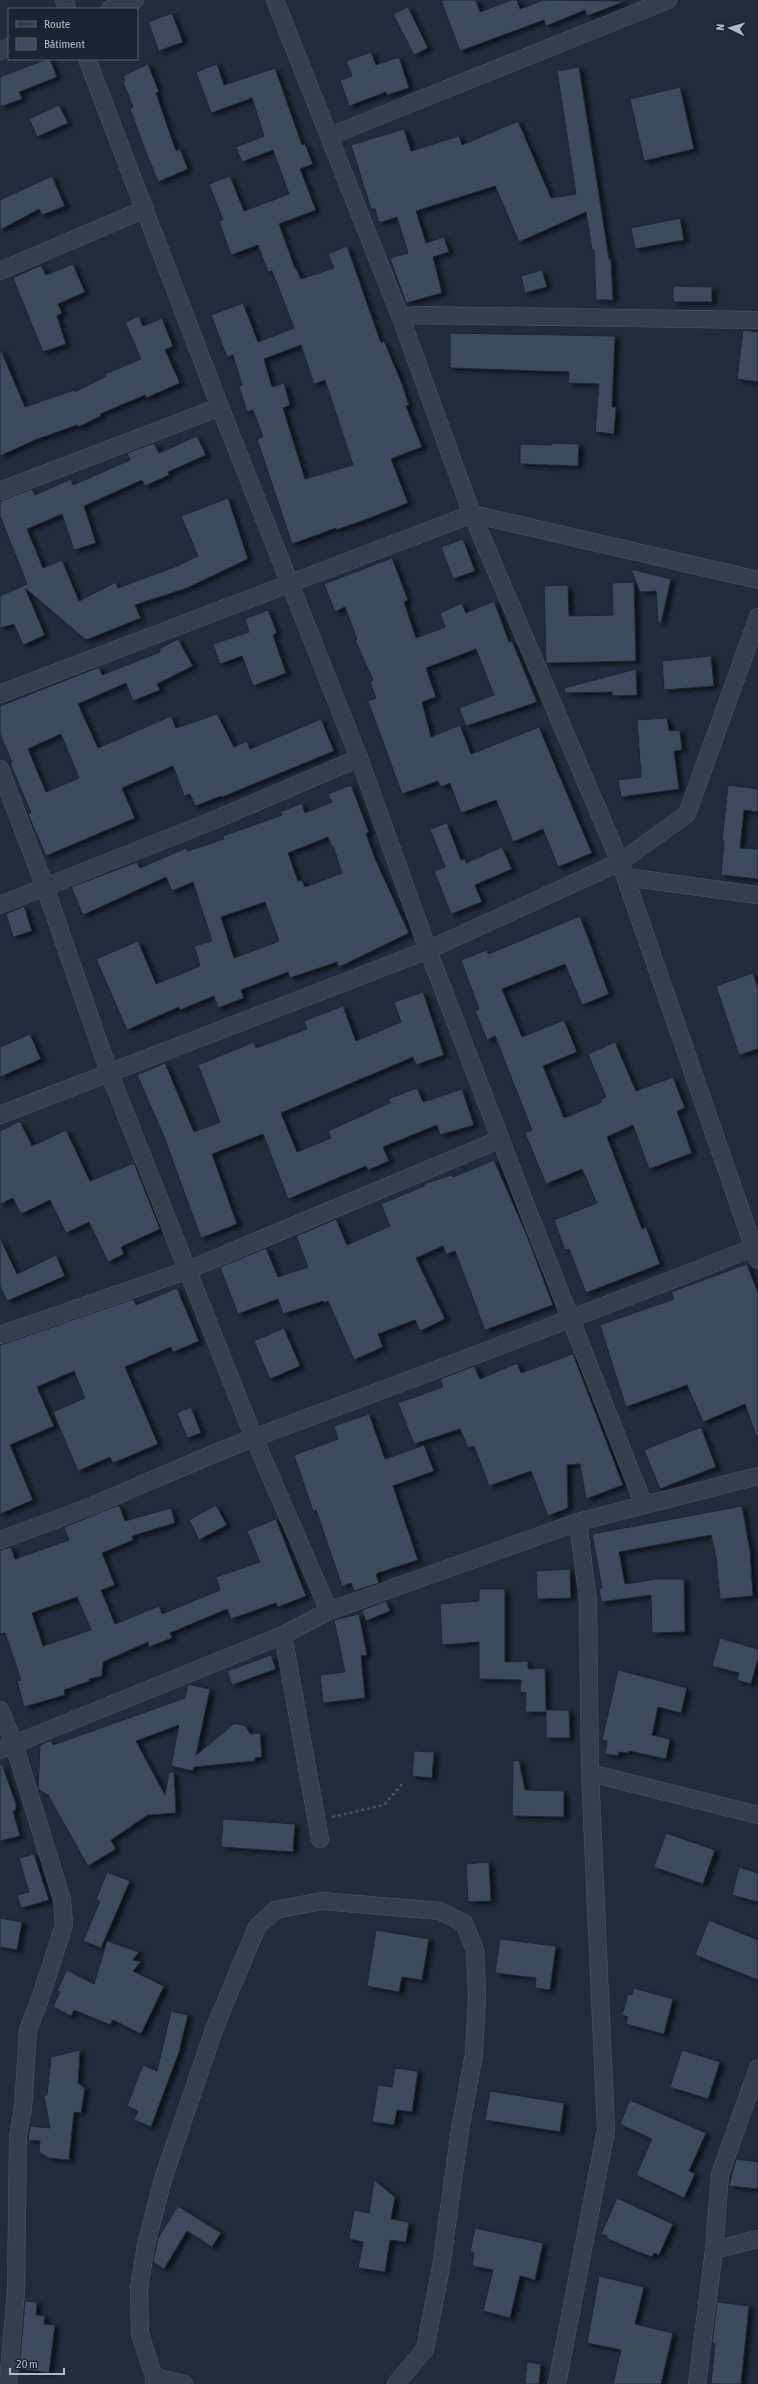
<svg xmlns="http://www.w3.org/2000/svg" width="758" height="2384" font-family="'Asap Condensed',sans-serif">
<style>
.building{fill:#3c4a5b;stroke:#1c2532;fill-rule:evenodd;filter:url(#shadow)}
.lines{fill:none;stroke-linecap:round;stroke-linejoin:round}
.street-casing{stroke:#4f5966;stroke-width:18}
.path{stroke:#40575a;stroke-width:2.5;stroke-dasharray:3 3;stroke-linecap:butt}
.street{stroke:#343e4c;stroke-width:17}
</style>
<defs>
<filter id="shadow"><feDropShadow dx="4.5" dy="2.5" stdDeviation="2" flood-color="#0009"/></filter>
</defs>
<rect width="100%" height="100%" fill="#202c3c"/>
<g class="building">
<path d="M441 0H476L480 12 511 0H517L520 9 543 0 626 1 587 16 585 10 546 26 544 20 460 51Z"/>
<path d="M408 7 428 48 414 55 393 14Z"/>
<path d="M172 13 183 42 159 51 148 22Z"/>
<path d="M371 52 376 65 399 57 409 88 387 95 386 92 349 106 340 80 352 76 346 61Z"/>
<path d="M47 59H50L57 77 19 92 22 99 0 107V77Z"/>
<path d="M148 64 159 92 156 93 176 151 180 149 188 169 158 182 142 142 130 108 133 107 123 82 125 81 123 76Z"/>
<path d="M217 64 224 85 275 68 302 145 305 144 313 164 300 169 316 210 279 224 295 268H296L301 279 334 268 328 254 347 246 381 343 384 341 402 384 409 405 406 406 422 447 391 459 408 503 367 519 336 530V528L292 544 257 439 263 437 253 410 247 412 239 386 242 385 233 355 227 357 211 315 243 303 258 342 294 328 272 271 268 272 258 245 231 255 219 221 223 220 209 184 230 176 244 211 289 194 273 150 242 162 236 147 264 136 252 98 211 113 196 72ZM301 345 314 384 325 380 353 465 305 479 283 408 290 405 284 383 272 387 264 359Z"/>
<path d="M579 67 609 259H611L613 300H596L594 250H592L586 212 519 242 495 186 416 211 426 243 444 237 449 252 433 257 442 293 406 303 390 258 408 253 397 217 379 223 375 209H371L351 145 404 129 411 151 459 136 462 145 518 121 551 198 576 194 557 71Z"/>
<path d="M680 87 694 149 644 161 630 99Z"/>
<path d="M59 105 68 123 37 137 29 119Z"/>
<path d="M52 176 65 206 42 215 39 209 0 230V200Z"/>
<path d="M680 218 684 240 635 249 631 228Z"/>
<path d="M73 264 85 292 58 304 62 313 57 316 66 344 43 352 13 278 41 265 46 275Z"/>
<path d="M542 270 547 287 525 293 521 276Z"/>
<path d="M673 286 712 287V302H673Z"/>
<path d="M139 316 143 326 162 318 173 346 165 350 180 383 146 398 145 395 100 414 101 416 78 427 77 425 35 440 0 456V348L25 407 74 390 75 392 106 376 105 374 141 359 125 322Z"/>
<path d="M743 330 758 332V382L737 379Z"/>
<path d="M450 333 615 336 612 407H616L614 434 595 432 599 384 568 383 569 372 450 368Z"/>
<path d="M197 436 206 455 168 472 169 475 145 486 142 480 84 506 96 543 74 550 62 514 27 529 43 568 62 560 79 601 116 582 118 588 177 566 198 556 181 516 228 498 248 559 187 588 135 605 141 618 86 640 25 588 45 635 23 645 14 624 0 628V596L27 584 0 516V501L32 489 35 495 71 479 73 485 130 460 127 453 154 443 159 453Z"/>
<path d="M551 443 579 444 578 466 520 464V444L551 445Z"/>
<path d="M463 539 475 571 453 579 441 547Z"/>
<path d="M392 558 408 600 404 602 416 638 445 627 440 613 462 603 466 613 494 601 509 642 512 641 537 702 466 726 459 708 494 695 476 649 426 668 436 697 422 702 431 737 460 725 471 754 539 727 592 853 558 867 543 829 513 842 496 800 461 813 450 783 441 787 438 781 402 794 368 701 376 698 370 682 373 680 355 640 357 639 345 607 335 612 324 584Z"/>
<path d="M631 569 671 579 661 623 658 622 656 591 640 592Z"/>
<path d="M634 582 636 661 546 663 544 586 568 585 569 616 613 615 612 583Z"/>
<path d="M268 610 277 633 273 635 286 673 253 686 242 656 220 664 213 644 249 632 245 619Z"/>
<path d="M178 639 193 666 157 684 160 690 133 701 126 683 78 704 98 748 171 716 176 728 217 714 234 747 247 741 250 749 321 719 334 751 222 797 221 796 195 806 190 794 184 796 173 766 122 788 135 818 46 856 28 814 31 813 10 763 12 762 0 734V706L99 667 102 675 160 652 159 649ZM61 734 79 778 46 792 28 749Z"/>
<path d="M711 656 714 686 664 690 662 661Z"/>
<path d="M636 669 637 695 612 696V692L565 693 564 688Z"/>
<path d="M667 718 669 731 680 730 682 750 674 751 679 789 621 797 618 780 641 777 637 720Z"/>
<path d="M351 785 369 832 366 834 376 861 409 933 339 967 337 962 290 978 288 972 241 990 244 998 218 1008 214 996 180 1010 179 1007 127 1030 96 959 138 941 156 984 200 966 194 946 212 941 193 882 172 891 166 877 83 915 71 887 137 862 140 868 186 848 188 851 224 839 223 836 282 815 280 812 302 803 305 813 332 802 328 794ZM328 837 332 847 333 846 342 873 305 887 302 880 298 881 288 853ZM265 902 279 941 234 958 221 917Z"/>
<path d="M728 785 758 789V812L744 810 740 848 758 849V879L721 875 724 841H722Z"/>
<path d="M447 823 461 860 465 859 466 863 502 847 512 869 475 885 482 902 451 914 434 871 445 867 430 829Z"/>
<path d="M24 906 32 931 13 937 6 914Z"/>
<path d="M580 916 609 994 582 1005 565 964 502 989 522 1037 564 1020 577 1052 543 1066 564 1118 602 1102 601 1100 606 1097 588 1054 615 1042 636 1091 673 1077 685 1108 677 1111 692 1153 649 1169 633 1125 607 1137 642 1229 646 1227 660 1264 586 1293 569 1249 565 1250 554 1220 597 1203 582 1169 546 1184 525 1133 532 1130 513 1082 495 1036 487 1040 475 1011 479 1009 461 960 487 950 488 954Z"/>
<path d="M753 973 758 988V1049L739 1055 716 986Z"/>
<path d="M423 992 444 1055 416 1065 413 1057 281 1113 297 1152 331 1138 328 1131 390 1103 388 1099 417 1088 423 1102 462 1089 474 1125 440 1135 437 1125 383 1147 389 1161 368 1170 366 1166 288 1199 263 1134 212 1154 237 1224 201 1238 163 1134 137 1075 165 1063 194 1132 220 1122 198 1065 254 1042 256 1048 307 1029 304 1021 343 1006 356 1041 401 1022 394 1002Z"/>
<path d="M30 1034 41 1059 0 1077V1047Z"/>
<path d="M20 1121 32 1146 66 1130 90 1181 134 1163 160 1229 121 1247 124 1254 108 1262 89 1222 66 1233 50 1200 21 1214 13 1198 0 1204V1131Z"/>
<path d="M494 1160 528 1238 553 1305 485 1330 455 1251 446 1254 443 1246 416 1258 445 1319 420 1331 415 1320 378 1334 383 1347 354 1360 328 1301 324 1303 323 1301 283 1314 278 1299 238 1314 220 1267 266 1248 278 1277 308 1267 296 1236 336 1219 347 1245 390 1226 381 1204 424 1186V1184L452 1175 453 1177Z"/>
<path d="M0 1238 17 1274 56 1255 65 1276 7 1301 0 1286Z"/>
<path d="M747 1264 758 1293V1436H756L745 1404 703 1422 687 1385 626 1407 600 1325 674 1299 671 1292Z"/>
<path d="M177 1288 199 1341 173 1352 171 1347 125 1367 158 1444 113 1463 110 1457 78 1471 53 1412 85 1398 74 1371 37 1387 54 1426 10 1445 33 1500 0 1514V1345L133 1299 136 1305Z"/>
<path d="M284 1328 300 1366 270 1379 254 1341Z"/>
<path d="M573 1354 623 1485 586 1499 580 1464 567 1465 568 1508 548 1516 531 1471 489 1486 474 1446 468 1448 460 1429 414 1444 398 1403 443 1387 440 1379 474 1366 480 1379 517 1363 521 1373Z"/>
<path d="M191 1407 201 1433 187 1438 177 1413Z"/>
<path d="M369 1414 385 1459 424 1445 434 1471 393 1486 418 1560 378 1573 376 1575 379 1583 354 1591 351 1583 342 1586 316 1510 313 1511 294 1455 338 1439 334 1426Z"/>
<path d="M701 1427 716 1467 660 1489 644 1450Z"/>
<path d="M119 1505 125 1521 171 1508 175 1523 132 1536 133 1540 102 1553 115 1585 101 1590 115 1624 159 1606 162 1614 220 1590 216 1577 260 1562 247 1531 276 1519 306 1596 278 1607 276 1603 231 1619 227 1609 170 1633 172 1638 149 1647 148 1642 103 1662 102 1676 89 1679 90 1681 64 1690 65 1695 24 1707 17 1681 21 1680 5 1633 0 1634V1550L11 1547 15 1559 69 1540 64 1527ZM77 1597 91 1630 43 1646 32 1613Z"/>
<path d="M216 1505 227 1525 199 1540 189 1520Z"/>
<path d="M742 1506 750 1551 753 1596 720 1599 716 1557 711 1535 619 1552 625 1584 656 1579H684L685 1632 652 1633 651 1595 601 1602 599 1588H602L592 1534Z"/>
<path d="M570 1569 571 1598 537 1599 536 1571Z"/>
<path d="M479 1589H505V1662L528 1661V1669L545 1668 546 1710H569L570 1738H546V1712H525L526 1693 520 1692 521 1680 479 1679V1642L442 1645 440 1604 479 1601Z"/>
<path d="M386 1601 390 1611 366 1621 362 1610Z"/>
<path d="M359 1614 367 1655 361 1656 365 1698 323 1703 320 1675 345 1672 334 1620Z"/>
<path d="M720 1638 758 1649V1659L751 1684 737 1680 739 1673 712 1666Z"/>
<path d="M271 1655 276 1669 232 1685 227 1671Z"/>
<path d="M618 1670 687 1688 681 1713 658 1707 652 1735 670 1739 666 1759 629 1751V1753L619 1752 618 1756 605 1754 607 1741 602 1740Z"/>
<path d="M188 1684 210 1689 196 1755 235 1723 246 1726 250 1734 260 1733 262 1757 255 1758V1761L194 1767 193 1771 171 1766 179 1725 136 1741 165 1795 169 1772H174L176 1813 148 1815 111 1840 116 1849 88 1866 48 1795 38 1789 40 1745 51 1740 53 1745 185 1698Z"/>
<path d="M414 1751 434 1752 432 1778 412 1776Z"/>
<path d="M519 1760 525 1790 564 1791V1817L512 1816 513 1761Z"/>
<path d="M0 1764H2L16 1804V1810L13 1811 20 1836 0 1841Z"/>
<path d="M223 1819 295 1824 293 1852 221 1847Z"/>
<path d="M666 1833 715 1850 703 1884 654 1867Z"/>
<path d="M34 1854 49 1900 21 1908 17 1895 29 1892 19 1858Z"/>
<path d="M489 1862 491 1901 468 1902 466 1864Z"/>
<path d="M739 1867 758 1873V1902L732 1895Z"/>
<path d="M107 1872 130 1881 101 1948 83 1941 100 1901 96 1899Z"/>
<path d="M0 1918 22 1922 17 1950 0 1947Z"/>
<path d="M709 1920 758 1940V1980L695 1955Z"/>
<path d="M376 1930 429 1939 422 1980 402 1977 399 1992 367 1986Z"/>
<path d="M500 1939 556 1946 550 1990 535 1988 536 1978 495 1973Z"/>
<path d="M107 1941 139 1952 133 1960 141 1962 133 1971 164 1986 141 2034 113 2020 110 2025 74 2010 71 2016 53 2007 60 1992 57 1991 67 1970 94 1984Z"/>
<path d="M633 1988 673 1999 664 2034 626 2024 628 2017 622 2015 628 1994 632 1995Z"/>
<path d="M171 2011 188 2015 179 2052 151 2127 134 2120 138 2111 127 2106 143 2065 157 2071Z"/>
<path d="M80 2050 78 2083 85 2088 81 2113 74 2112 69 2160 48 2158 39 2152 40 2141 28 2140 30 2126 50 2128 44 2096 47 2095 51 2057Z"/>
<path d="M682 2050 720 2062 708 2099 670 2087Z"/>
<path d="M395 2068 418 2071 412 2112 397 2110 394 2125 372 2122 378 2085 392 2087Z"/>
<path d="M490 2091 564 2103 560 2132 485 2120Z"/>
<path d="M630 2100 706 2133 689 2171 695 2174 684 2198 636 2175 652 2139 620 2124Z"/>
<path d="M736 2159 758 2162V2189L729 2186Z"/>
<path d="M374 2180 395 2197 391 2219 409 2222 406 2242 390 2240 385 2272 358 2268 363 2242 349 2239 354 2210 369 2213Z"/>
<path d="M617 2198 673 2224 659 2255 654 2253 652 2257 638 2252 606 2238 607 2236 601 2234Z"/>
<path d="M178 2206 221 2233 212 2247 187 2231 164 2269 153 2262 156 2247 158 2238Z"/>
<path d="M475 2228 543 2243 535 2280 520 2276 510 2318 483 2311 493 2270 472 2266 474 2253 470 2252Z"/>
<path d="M599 2276 644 2287 635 2324 673 2333 661 2384H613L621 2350 587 2343Z"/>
<path d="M25 2301 37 2302 36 2315 45 2316 44 2324 55 2325 49 2373 19 2369Z"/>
<path d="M717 2302 749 2306 741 2384H711L715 2344 712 2343Z"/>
<path d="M527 2362 541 2364 539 2384H525Z"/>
</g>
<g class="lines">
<g class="street-casing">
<g id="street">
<path d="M64 0 67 9"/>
<path d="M275 0 401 318 472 514 620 862 758 1260"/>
<path d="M110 9 135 0"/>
<path d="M0 51 9 47"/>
<path d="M87 59 220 407 359 758 428 950 528 1211 644 1505"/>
<path d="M330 136 668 0"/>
<path d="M0 271 145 209"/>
<path d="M401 318 415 315 758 320"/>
<path d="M0 491 220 407"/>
<path d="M0 694 472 514 758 580"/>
<path d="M0 769 45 887 109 1072 254 1438 329 1611"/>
<path d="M626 877 758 895"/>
<path d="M0 905 217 819 359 758"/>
<path d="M0 1115 428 950 620 862 687 814 758 617"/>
<path d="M0 1335 188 1270 501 1139"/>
<path d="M0 1540C33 1528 66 1516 99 1503 151 1481 203 1457 256 1437 422 1375 588 1314 752 1248"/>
<path d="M283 1635 320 1839"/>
<path d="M0 1710 14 1744 62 1900 64 1925 40 1999 28 2030 23 2108 18 2136 16 2291 8 2384"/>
<path d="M0 1750 283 1635 329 1611 578 1522 758 1476"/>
<path d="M590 1773 758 1815"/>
<path d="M714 2250 758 2239"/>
<path d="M154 2377 184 2384"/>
<path d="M154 2384V2377L140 2334 139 2289 146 2245 163 2179 215 2027 257 1927 275 1910 322 1901 440 1911 464 1923 475 1950 477 1997 474 2054 460 2130 441 2267 425 2349 396 2384"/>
<path d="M557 2384 606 2130 590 1773 588 1601 578 1522"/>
<path d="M697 2384 714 2250 720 2174 758 2068"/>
</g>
</g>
<path class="path" d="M332 1817 384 1805 402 1784"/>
<use href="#street" class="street"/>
</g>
<rect x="8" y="8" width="130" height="52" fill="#1a2330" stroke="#565f6d"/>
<rect x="16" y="21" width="20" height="6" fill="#343e4c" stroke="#565f6d"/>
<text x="44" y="28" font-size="12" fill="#afb9c8">Route</text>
<rect x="16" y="38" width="20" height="12" fill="#3c4a5b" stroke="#565f6d"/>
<text x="44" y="48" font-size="12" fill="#afb9c8">Bâtiment</text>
<g transform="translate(730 28) rotate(275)" stroke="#1a2330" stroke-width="3" paint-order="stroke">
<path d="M0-3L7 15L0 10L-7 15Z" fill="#afb9c8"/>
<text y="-6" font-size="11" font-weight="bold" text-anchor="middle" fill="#afb9c8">N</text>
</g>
<path d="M10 2368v6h54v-6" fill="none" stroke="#afb9c8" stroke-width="2"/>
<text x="16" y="2368" font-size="12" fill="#afb9c8" stroke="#1a2330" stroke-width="3" paint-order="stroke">20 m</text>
</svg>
